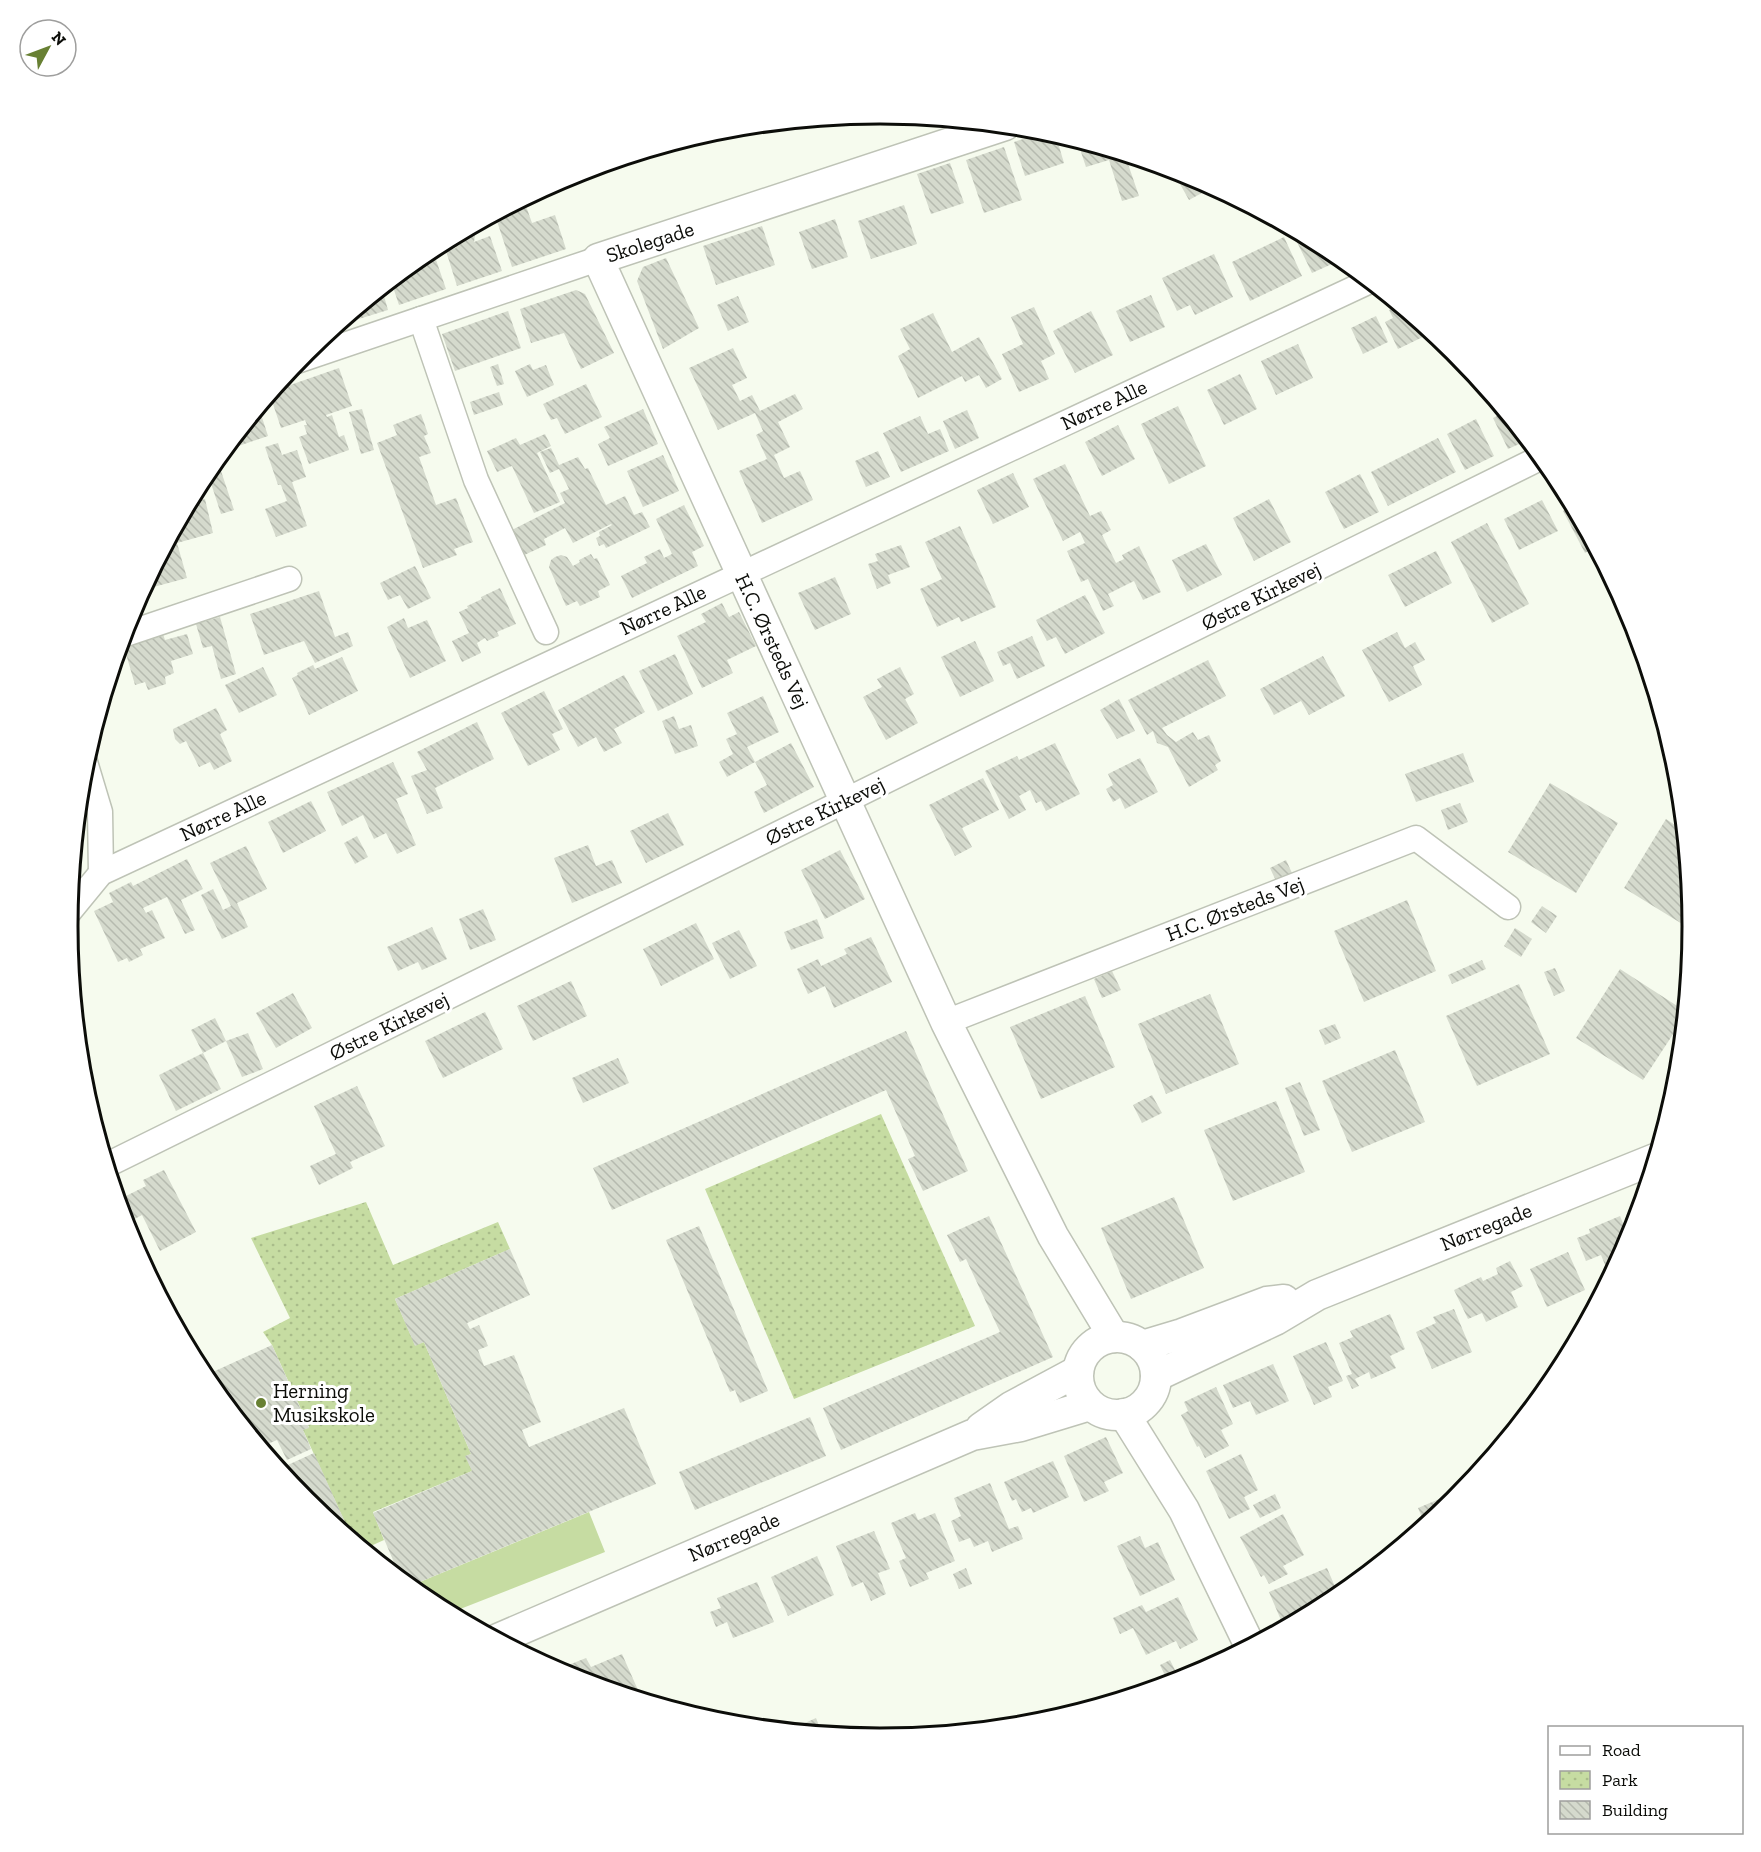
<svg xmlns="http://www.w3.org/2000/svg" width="1761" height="1852" font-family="'Zilla Slab',serif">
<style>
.grass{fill:#c6dca2}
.park{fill:url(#park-dots)}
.building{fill:url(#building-back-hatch)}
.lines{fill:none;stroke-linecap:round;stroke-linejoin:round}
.minor-casing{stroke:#bec3b6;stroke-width:27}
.tertiary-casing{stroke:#bec3b6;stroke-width:33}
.minor{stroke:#fff;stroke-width:24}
.tertiary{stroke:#fff;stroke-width:30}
.poi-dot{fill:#688033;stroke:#fff;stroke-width:2}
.labels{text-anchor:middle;stroke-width:6;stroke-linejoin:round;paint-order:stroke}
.street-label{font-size:21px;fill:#0c0d09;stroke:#fff}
.poi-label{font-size:21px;fill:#0c0d09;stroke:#fff;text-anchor:start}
.rim{fill:none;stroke:#0c0d09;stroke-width:3}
</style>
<defs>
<pattern id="park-dots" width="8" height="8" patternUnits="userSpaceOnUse" patternTransform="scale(1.5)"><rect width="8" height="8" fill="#c6dca2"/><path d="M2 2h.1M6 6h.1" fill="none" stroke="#a9bc8a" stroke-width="1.8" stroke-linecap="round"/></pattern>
<pattern id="building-back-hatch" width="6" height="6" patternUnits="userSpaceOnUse" patternTransform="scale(1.5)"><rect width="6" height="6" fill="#d5dacd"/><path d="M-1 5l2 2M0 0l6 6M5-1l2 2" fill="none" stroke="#b6baaf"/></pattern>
</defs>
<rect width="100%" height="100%" fill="#f6fbee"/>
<path class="grass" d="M589 1512 605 1552 450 1613 429 1602 410 1586Z"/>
<g class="park">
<path d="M881 1114 975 1326 794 1399 705 1189Z"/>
<path d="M366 1202 393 1265 498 1222 510 1249 395 1299 415 1345 424 1342 471 1454 466 1456 472 1471 373 1512 384 1540 364 1549 353 1540 303 1430 309 1427 272 1345 263 1332 290 1318 251 1238Z"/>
</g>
<g class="building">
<path d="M1049 131 1055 133 1064 163 1025 176 1014 142Z"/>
<path d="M1077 140 1118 152 1119 158 1127 155 1142 160 1128 164 1139 196 1122 201 1109 160 1086 167Z"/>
<path d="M1004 147 1022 200 984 213 966 160Z"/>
<path d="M950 163 964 203 931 214 917 174Z"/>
<path d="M1194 176 1213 187 1189 200 1180 184Z"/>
<path d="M549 186 551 193 532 199 531 196Z"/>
<path d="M904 205 917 244 871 259 858 221Z"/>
<path d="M526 206 532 223 555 215 566 249 512 267 496 218Z"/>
<path d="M835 219 848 257 812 269 799 232Z"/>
<path d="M477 224 474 242 490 236 502 271 457 286 446 251 456 248 452 237Z"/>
<path d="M762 226 775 265 716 285 703 246Z"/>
<path d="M1306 236 1332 250 1343 259 1312 273 1296 240Z"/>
<path d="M1284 237 1302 276 1250 301 1232 262Z"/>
<path d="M434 254 446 289 399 305 391 281 417 259Z"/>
<path d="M1214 254 1233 297 1195 315 1190 305 1177 311 1162 278Z"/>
<path d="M666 258 699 328 663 349 637 281 643 267Z"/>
<path d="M382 289 388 310 336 326Z"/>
<path d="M576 290 585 294 614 353 581 369 564 333 531 343 520 309Z"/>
<path d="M1151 295 1165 327 1130 342 1116 311Z"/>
<path d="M738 296 749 322 728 331 717 305Z"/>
<path d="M1399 305 1425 326 1429 334 1398 349 1385 322 1393 318 1389 310Z"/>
<path d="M1034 307 1055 354 1041 361 1049 379 1019 392 1002 354 1023 344 1011 317Z"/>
<path d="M508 311 521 348 455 371 442 334Z"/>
<path d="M1091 311 1113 355 1075 373 1053 331Z"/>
<path d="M933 313 952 352 979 337 1002 379 986 388 979 375 965 382 962 376 918 398 898 356 910 349 900 329Z"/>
<path d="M1376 316 1388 342 1363 354 1351 328Z"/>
<path d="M1298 344 1313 378 1276 395 1261 361Z"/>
<path d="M733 348 747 378 732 385 740 401 752 395 760 411 795 394 803 409 778 422 790 447 774 455 784 478 800 471 813 500 762 523 739 471 767 459 756 435 763 431 755 413 718 430 689 368Z"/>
<path d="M498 364 504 384 497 386 490 367Z"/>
<path d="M530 364 533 370 546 365 554 385 527 397 515 371Z"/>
<path d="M339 368 352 406 326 415 327 417 332 415 339 437 344 435 349 450 309 464 299 437 307 434 304 425H307L305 420 281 428 270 395 273 391Z"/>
<path d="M1240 374 1257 409 1224 425 1207 390Z"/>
<path d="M586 384 602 417 565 434 557 418 551 420 543 404Z"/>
<path d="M499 392 503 405 474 415 470 402Z"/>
<path d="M1178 406 1206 466 1169 484 1141 424Z"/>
<path d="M259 408 268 436 224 451Z"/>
<path d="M362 409 374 450 361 454 349 412Z"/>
<path d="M643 409 658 444 608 466 598 444 610 438 604 427Z"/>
<path d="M967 410 979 438 955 449 943 421Z"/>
<path d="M1505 412 1528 440 1508 449 1493 418Z"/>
<path d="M421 414 428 434 424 436 431 453 419 457 436 505 456 498 473 542 454 549 457 555 423 568 377 443 397 435 393 425Z"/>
<path d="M920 416 928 434 940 429 949 451 901 472 883 433Z"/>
<path d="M1476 419 1494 456 1465 470 1447 434Z"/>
<path d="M1118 425 1135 459 1102 476 1085 442Z"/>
<path d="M545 434 551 446 537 453 560 502 534 513 512 466 497 472 487 451 516 438 520 445Z"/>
<path d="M1438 438 1456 472 1388 506 1371 472Z"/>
<path d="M278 443 282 455 297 450 306 477 292 482 307 526 276 537 265 509 287 501 281 485H278L265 447Z"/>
<path d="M551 448 559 465 578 457 585 469 588 468 606 505 625 496 634 515 642 512 650 527 606 548 604 544 599 546 596 538 600 536 599 532 612 525 611 524 573 543 565 528 544 539 546 545 520 557 508 532 565 503 560 493 569 489 559 469 550 473 540 452Z"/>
<path d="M878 451 890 477 866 487 855 461Z"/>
<path d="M663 455 679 491 643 507 627 471Z"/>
<path d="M1065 464 1090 516 1101 511 1111 530 1102 535 1116 563 1124 559 1122 555 1139 546 1161 592 1143 600 1134 581 1108 594 1114 606 1103 611 1088 579 1081 582 1067 551 1085 543 1080 532 1063 541 1033 479Z"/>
<path d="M219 465 234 510 221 514 207 471 210 468Z"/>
<path d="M1013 473 1029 507 993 524 977 490Z"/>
<path d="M1360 474 1379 512 1344 529 1325 492Z"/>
<path d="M205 499 213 533 177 543 187 578 146 589 145 586 189 503Z"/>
<path d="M1269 499 1291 542 1254 561 1233 518Z"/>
<path d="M1542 500 1558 531 1519 550 1504 519Z"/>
<path d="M684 505 704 546 692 552 698 566 632 598 621 576 647 563 644 557 660 549 664 558 672 554 656 519Z"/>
<path d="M1573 505 1595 547 1585 553 1563 511Z"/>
<path d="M1487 523 1529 604 1492 623 1451 542Z"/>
<path d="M960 526 996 607 961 622 959 617 937 627 920 589 942 579 925 542Z"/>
<path d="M1206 544 1222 575 1187 592 1172 560Z"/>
<path d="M901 545 910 567 888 575 891 583 877 589 868 564 878 561 875 554Z"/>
<path d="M1436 551 1452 583 1405 607 1388 575Z"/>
<path d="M591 554 594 559 597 558 610 585 598 591 600 597 580 606 577 601 566 606 549 567 551 560 555 557 561 555 567 557 573 566 580 562 579 560Z"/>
<path d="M415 566 431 598 408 609 400 595 388 600 380 583Z"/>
<path d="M835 577 851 614 815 630 798 593Z"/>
<path d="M500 588 516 624 497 632 499 636 487 641 485 638 477 643 481 653 462 662 452 641 469 633 459 612 468 608 467 606 482 599 481 597Z"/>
<path d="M319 591 335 637 348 632 353 646 315 663 304 641 264 655 250 614Z"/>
<path d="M1085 595 1105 633 1065 654 1056 637 1047 641 1036 620Z"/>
<path d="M722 603 729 617 739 612 756 646 727 660 733 673 702 688 677 636 706 622 701 614Z"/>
<path d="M220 617 236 674 221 679 212 646 203 648 196 624Z"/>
<path d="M404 618 408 628 427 620 446 661 410 678 387 627Z"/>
<path d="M161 628 165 640 187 634 193 654 171 661 174 673 165 677 166 684 148 690 145 682 135 685 122 640Z"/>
<path d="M1397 632 1405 648 1415 642 1425 660 1413 666 1422 685 1389 702 1362 650Z"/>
<path d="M1032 636 1045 666 1017 679 1010 663 1003 666 997 652Z"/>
<path d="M975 641 994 681 960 697 941 657Z"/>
<path d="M675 654 693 694 658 711 639 671Z"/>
<path d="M1323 656 1345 696 1309 715 1301 701 1274 715 1260 689Z"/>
<path d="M342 657 358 691 309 715 292 678 298 675 297 673 313 665 315 669Z"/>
<path d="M1208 660 1226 696 1162 728 1167 735 1176 742 1193 732 1198 740 1209 735 1221 761 1215 765 1218 770 1189 787 1168 747 1157 743 1153 731 1147 735 1128 700Z"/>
<path d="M263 667 277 695 239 713 225 685Z"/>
<path d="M900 667 914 694 905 699 918 723 886 740 863 697 882 687 877 679Z"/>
<path d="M624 675 645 712 614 729 622 743 604 752 596 737 578 747 558 710Z"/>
<path d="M544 691 563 729 552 734 560 750 528 766 501 713Z"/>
<path d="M763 696 779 732 747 747 755 762 727 777 719 762 733 754 726 739 737 734 727 713Z"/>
<path d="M1119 699 1135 731 1117 739 1100 710Z"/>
<path d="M216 708 227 730 220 734 232 761 214 770 210 762 199 767 186 741 180 744 175 739 173 729Z"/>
<path d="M674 716 679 729 691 725 698 746 675 754 662 721Z"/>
<path d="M477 722 494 759 435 788 443 808 427 814 411 776 427 770 417 752Z"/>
<path d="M791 743 814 787 764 813 754 792 767 785 755 762Z"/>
<path d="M1055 743 1080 794 1046 811 1041 801 1036 803 1030 790 1019 796 1026 810 1009 819 985 771 1017 756 1019 760Z"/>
<path d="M1463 753 1474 782 1416 802 1405 774Z"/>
<path d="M1140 758 1158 792 1125 809 1120 798 1113 802 1106 789 1113 785 1108 774Z"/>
<path d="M393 762 408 794 396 799 416 845 397 854 386 833 374 839 363 815 342 826 327 792Z"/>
<path d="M983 778 999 810 962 828 972 847 955 856 929 805Z"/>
<path d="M1550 783 1618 823 1576 893 1508 852Z"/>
<path d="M311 801 326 831 283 853 268 822Z"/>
<path d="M1460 803 1468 822 1448 830 1441 810Z"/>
<path d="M668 813 684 845 646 863 630 831Z"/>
<path d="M1666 819 1684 831 1693 926 1692 930 1624 888Z"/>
<path d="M357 836 368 857 355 864 344 843Z"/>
<path d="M588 845 596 866 612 860 622 883 572 903 554 858Z"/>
<path d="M246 846 267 889 237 903 248 927 222 939 201 895 213 889 223 910 231 906 210 863Z"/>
<path d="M840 850 865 899 825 919 801 870Z"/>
<path d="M187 859 203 889 181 900 195 930 185 934 167 897 143 908 146 913 152 910 165 938 140 949 143 955 129 962 127 958 118 962 94 911 113 902 109 893 131 882 133 886Z"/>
<path d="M1286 860 1292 873 1276 881 1270 868Z"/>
<path d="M1407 900 1436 971 1364 1002 1334 931Z"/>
<path d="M1542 906 1557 916 1546 933 1531 922Z"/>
<path d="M483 909 496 940 470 950 459 919Z"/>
<path d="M817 919 824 938 791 950 784 932Z"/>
<path d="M696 923 714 959 661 986 643 949Z"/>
<path d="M432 927 447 959 422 970 418 962 398 971 387 947Z"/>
<path d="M1515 928 1532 939 1521 957 1504 946Z"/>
<path d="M739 930 757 966 730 979 712 943Z"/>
<path d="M871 937 892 982 834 1008 825 986 808 994 797 969 818 959 821 966 847 954 844 949Z"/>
<path d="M1482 960 1486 969 1452 984 1448 975Z"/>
<path d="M1555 968 1565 991 1554 996 1544 972Z"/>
<path d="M1620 969 1685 1011V1016L1643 1080 1576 1038Z"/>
<path d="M1112 971 1121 990 1102 998 1094 979Z"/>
<path d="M571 981 587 1016 533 1041 517 1006Z"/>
<path d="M1519 984 1550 1054 1477 1086 1446 1016Z"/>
<path d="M293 993 312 1028 276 1048 256 1013Z"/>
<path d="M1210 994 1239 1064 1166 1094 1138 1024Z"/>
<path d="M1085 996 1115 1067 1041 1099 1010 1027Z"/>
<path d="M485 1012 503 1049 443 1078 425 1041Z"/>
<path d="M215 1018 226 1041 203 1053 191 1030Z"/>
<path d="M1335 1024 1341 1038 1325 1045 1319 1030Z"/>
<path d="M906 1031 968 1171 923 1191 908 1159 915 1156 886 1090 612 1210 593 1168Z"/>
<path d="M248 1033 263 1069 242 1077 226 1041Z"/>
<path d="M1395 1050 1425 1122 1352 1152 1322 1081Z"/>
<path d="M203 1053 221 1089 176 1111 159 1075Z"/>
<path d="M618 1058 629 1083 583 1103 572 1078Z"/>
<path d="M1300 1082 1320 1130 1304 1136 1285 1088Z"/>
<path d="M357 1086 385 1146 350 1162 353 1168 319 1185 310 1166 336 1154 314 1106Z"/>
<path d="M1152 1095 1162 1113 1142 1123 1133 1105Z"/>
<path d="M1276 1101 1305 1172 1233 1201 1204 1130Z"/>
<path d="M164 1170 196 1232 160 1251 142 1215 131 1221 120 1199 146 1186 143 1180Z"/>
<path d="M1174 1197 1204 1268 1131 1299 1101 1228Z"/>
<path d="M989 1216 1053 1357 841 1450 823 1408 1000 1332 966 1259 960 1262 947 1235Z"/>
<path d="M1620 1216 1624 1226 1628 1225 1632 1235 1610 1277 1601 1255 1586 1261 1577 1238 1590 1233 1589 1229Z"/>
<path d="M699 1226 768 1391 740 1403 735 1390 730 1392 666 1240Z"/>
<path d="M510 1249 530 1295 467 1323 470 1329 479 1325 488 1346 478 1350 484 1366 514 1355 541 1422 522 1430 529 1447 624 1408 656 1484 410 1586 401 1579 373 1513 472 1471 465 1456 471 1454 424 1342 415 1346 395 1299Z"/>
<path d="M1568 1252 1585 1290 1547 1307 1530 1269Z"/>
<path d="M1510 1261 1523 1286 1511 1292 1518 1307 1486 1322 1482 1313 1468 1319 1454 1290 1481 1277 1483 1281 1498 1274 1496 1268Z"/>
<path d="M1454 1309 1472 1352 1432 1369 1416 1332 1436 1323 1433 1317Z"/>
<path d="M1390 1314 1405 1349 1390 1356 1396 1368 1371 1379 1369 1372 1355 1379 1359 1386 1352 1389 1346 1376 1352 1374 1339 1343 1353 1337 1350 1331Z"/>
<path d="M1326 1342 1343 1381 1328 1387 1332 1397 1314 1405 1293 1356Z"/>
<path d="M272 1345 309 1428 303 1430 311 1449 287 1460 277 1440 261 1447 204 1376Z"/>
<path d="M1273 1364 1289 1401 1256 1415 1250 1401 1233 1408 1223 1385Z"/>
<path d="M1216 1387 1233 1424 1221 1430 1229 1446 1205 1458 1199 1446 1197 1447 1181 1415 1188 1411 1184 1402Z"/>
<path d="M810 1417 826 1456 695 1510 679 1472Z"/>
<path d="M1106 1437 1123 1473 1104 1482 1109 1491 1084 1502 1064 1456Z"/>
<path d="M314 1453 353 1540 305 1501 279 1469Z"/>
<path d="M1241 1454 1258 1490 1244 1497 1250 1509 1229 1519 1206 1471Z"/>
<path d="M1053 1461 1069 1497 1033 1513 1031 1508 1022 1512 1016 1499 1012 1501 1004 1482Z"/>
<path d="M990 1483 1009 1529 1018 1526 1023 1539 992 1552 988 1541 974 1547 970 1538 959 1542 951 1521 961 1516 954 1498Z"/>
<path d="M1275 1494 1281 1508 1260 1518 1253 1505Z"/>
<path d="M1444 1497 1449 1507 1407 1541 1404 1534 1425 1525 1418 1508Z"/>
<path d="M915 1513 918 1520 935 1513 955 1561 926 1573 929 1579 910 1587 899 1561 906 1558 891 1523Z"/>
<path d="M1283 1514 1304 1555 1283 1566 1288 1574 1269 1584 1264 1575 1261 1577 1240 1537Z"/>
<path d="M874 1531 890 1569 878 1573 886 1594 871 1601 863 1582 852 1587 836 1546Z"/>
<path d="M1140 1536 1145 1548 1158 1542 1175 1580 1140 1596 1117 1546Z"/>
<path d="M817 1556 834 1595 788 1616 771 1577Z"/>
<path d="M966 1568 972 1584 959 1589 953 1574Z"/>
<path d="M1327 1568 1339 1596 1332 1602 1307 1615 1283 1625 1269 1592Z"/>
<path d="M757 1582 774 1622 733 1638 727 1622 716 1627 710 1612 721 1608 717 1598Z"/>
<path d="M1178 1597 1198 1640 1180 1649 1176 1641 1146 1655 1133 1628 1120 1634 1113 1618 1142 1605 1146 1612Z"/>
<path d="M622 1654 642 1699 569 1677 556 1670 586 1658 591 1667Z"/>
<path d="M1170 1660 1176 1672 1203 1660 1207 1669 1191 1677 1169 1684 1160 1665Z"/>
<path d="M816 1718 822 1733 795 1731 794 1728Z"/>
</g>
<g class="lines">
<g class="minor-casing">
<g id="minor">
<path d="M421 319 476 480 546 632"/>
<path d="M297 361 598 259"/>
<path d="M123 635 289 579"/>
<path d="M85 762 100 812 101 873"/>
<path d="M69 912 101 873 1370 281"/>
<path d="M946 1022 1416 838 1508 907"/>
<path d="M107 1165 1542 457"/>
</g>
</g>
<g class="tertiary-casing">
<g id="tertiary">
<path d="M1005 125 598 259 946 1022 1053 1236 1114 1337"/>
<circle cx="1117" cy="1376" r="39"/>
<path d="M1142 1346 1182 1334 1267 1302 1284 1300"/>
<path d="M1156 1376 1275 1320 1317 1295 1655 1159"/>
<path d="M1124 1414 1184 1510 1250 1646"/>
<path d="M981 1428 1011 1407 1078 1371"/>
<path d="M498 1639 972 1435 1021 1426 1090 1405"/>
</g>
</g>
<use href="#minor" class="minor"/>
<use href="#tertiary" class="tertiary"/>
</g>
<circle class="poi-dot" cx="261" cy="1403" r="6"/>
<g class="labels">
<g class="street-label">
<text transform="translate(650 242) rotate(-18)" y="7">Skolegade</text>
<text transform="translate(1104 405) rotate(-25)" y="7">Nørre Alle</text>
<text transform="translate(1261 596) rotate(-26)" y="7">Østre Kirkevej</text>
<text transform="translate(663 610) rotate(-25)" y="7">Nørre Alle</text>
<text transform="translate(772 641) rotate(65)" y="7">H.C. Ørsteds Vej</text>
<text transform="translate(825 811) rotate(-26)" y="7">Østre Kirkevej</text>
<text transform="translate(223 816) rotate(-25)" y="7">Nørre Alle</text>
<text transform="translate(1235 909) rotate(-21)" y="7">H.C. Ørsteds Vej</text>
<text transform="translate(389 1026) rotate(-26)" y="7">Østre Kirkevej</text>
<text transform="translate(1486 1227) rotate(-22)" y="7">Nørregade</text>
<text transform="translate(734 1537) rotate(-23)" y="7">Nørregade</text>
</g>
<g class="poi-label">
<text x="273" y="1398">Herning<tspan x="273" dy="24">Musikskole</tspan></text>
</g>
</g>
<path d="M0 0H1761V1852H0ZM78 926a802 802 0 1 1 1604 0a802 802 0 1 1-1604 0Z" fill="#fff" fill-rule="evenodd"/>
<path class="rim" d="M78 926a802 802 0 1 1 1604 0a802 802 0 1 1-1604 0Z"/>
<rect x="1548" y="1726" width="195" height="108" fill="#ffffff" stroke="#9e9e9d" stroke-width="1.5"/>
<rect x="1560" y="1746" width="30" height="9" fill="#ffffff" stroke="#9e9e9d" stroke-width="1.5"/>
<text x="1602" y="1756" font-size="18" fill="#0c0d09">Road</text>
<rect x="1560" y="1771" width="30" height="18" fill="url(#park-dots)" stroke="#9e9e9d" stroke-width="1.5"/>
<text x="1602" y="1786" font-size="18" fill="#0c0d09">Park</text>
<rect x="1560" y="1801" width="30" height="18" fill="url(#building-back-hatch)" stroke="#9e9e9d" stroke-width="1.5"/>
<text x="1602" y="1816" font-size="18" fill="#0c0d09">Building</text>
<g transform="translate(48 48) rotate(49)"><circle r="28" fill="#ffffff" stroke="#9e9e9d" stroke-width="1.5"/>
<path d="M0-4.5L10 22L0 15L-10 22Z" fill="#688033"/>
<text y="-9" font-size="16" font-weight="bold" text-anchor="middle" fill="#0c0d09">N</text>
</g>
</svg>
